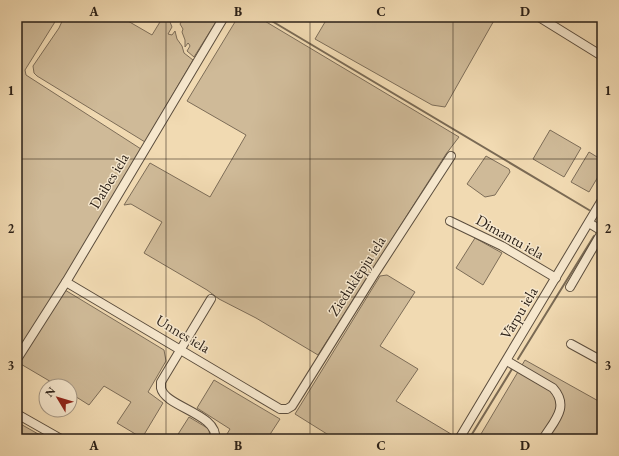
<svg xmlns="http://www.w3.org/2000/svg" width="619" height="456" font-family="'EB Garamond',serif">
<style>
.green{fill:#cfba98;stroke:#7d6d58}
.lines{fill:none;stroke-linecap:round;stroke-linejoin:round}
.stream{stroke:#7a6a54;stroke-width:2}
.minor-casing{stroke:#5c4e3e;stroke-width:10}
.minor{stroke:#f6e7cd;stroke-width:8}
.grid{fill:none;stroke:#2b2017;stroke-width:1;stroke-opacity:0.55}
.labels{text-anchor:middle;stroke-width:3;stroke-linejoin:round;paint-order:stroke}
.street-label{font-size:15px;fill:#2b2017;stroke:#f6e7cd}
.neatline{fill:none;stroke:#2b2017;stroke-width:1.5}
.grid-label{font-size:13px;text-anchor:middle;font-weight:bold;fill:#2b2017}
</style>
<rect width="100%" height="100%" fill="#f1dab2"/>
<filter id="stains"><feTurbulence type="fractalNoise" baseFrequency=".005" numOctaves="4"/><feColorMatrix values="0 0 0 0 .2 0 0 0 0 .09 0 0 0 0 .02 0 0 0 .5 -.17"/></filter>
<radialGradient id="worn" r=".72"><stop offset=".6" stop-color="#630" stop-opacity="0"/><stop offset="1" stop-color="#630" stop-opacity=".3"/></radialGradient>
<g class="green">
<path d="M17 17H58L25 70 26 75 141 149 60 285 17 353Z"/>
<path d="M64 17H121L152 35 163 17H170V22L172 27 168 34 172 35 175 31 177 39 182 46 184 53 193 60 145 142 37 76 34 73 33 66 59 28Z"/>
<path d="M184 17H219L194 57 187 51 190 46 189 44 188 43 185 47V40L182 32 183 29 180 24Z"/>
<path d="M238 17H258L459 137 446 154 318 355 256 318 219 299 207 290 144 253 162 222 131 204 124 205 150 163 210 197 246 135 187 101Z"/>
<path d="M328 17H405L409 19 411 17H496L445 107 432 105 315 39Z"/>
<path d="M550 130 581 148 564 177 533 159Z"/>
<path d="M589 152 602 160V170L589 192 571 182Z"/>
<path d="M486 156 509 169 510 172 495 195 485 197 467 184Z"/>
<path d="M475 238 502 253 483 285 456 268Z"/>
<path d="M387 275 415 292 380 346 418 369 396 401 451 434 454 439H335L295 414 380 276Z"/>
<path d="M65 290 164 350 166 361 148 392 163 403 142 438 117 423 131 402 104 386 89 405 70 393V386H58L19 363Z"/>
<path d="M525 360 602 403V439H478Z"/>
<path d="M214 380 280 419 267 439H224L230 429 197 408Z"/>
<path d="M189 417 209 429 210 439H175Z"/>
<path d="M17 422 47 439H17Z"/>
</g>
<g class="lines">
<g class="stream">
<path d="M265 17 589 210"/>
<path d="M601 221 602 219"/>
<path d="M518 359 594 236"/>
<path d="M469 439 512 369"/>
</g>
<g class="minor-casing">
<g id="minor">
<path d="M539 17 602 56"/>
<path d="M450 221 502 246 556 278"/>
<path d="M589 223 602 231"/>
<path d="M66 282 280 409H287L292 406 375 273 451 156"/>
<path d="M570 287 602 232"/>
<path d="M211 299 161 382C161 384 161 386 161 388 165 407 219 414 215 439"/>
<path d="M571 344 602 361"/>
<path d="M17 359 66 282 224 17"/>
<path d="M507 361 553 388C570 407 554 421 543 439"/>
<path d="M17 414 61 439"/>
<path d="M459 439 602 200"/>
</g>
</g>
<use href="#minor" class="minor"/>
</g>
<path class="grid" d="M166 17V439M310 17V439M453 17V439M17 159H602M17 297H602"/>
<g class="labels">
<g class="street-label">
<text transform="translate(109 181) rotate(-59)" y="5">Daibes iela</text>
<text transform="translate(510 237) rotate(29)" y="5">Dimantu iela</text>
<text transform="translate(357 276) rotate(-57)" y="5">Zieduklēpju iela</text>
<text transform="translate(519 313) rotate(-59)" y="5">Vārpu iela</text>
<text transform="translate(183 334) rotate(31)" y="5">Unnes iela</text>
</g>
</g>
<rect width="619" height="456" fill="none" stroke="#f1dab2" stroke-width="44"/>
<g transform="translate(58 398) rotate(308)"><circle r="19" fill="#f6e7cd" stroke="#a59784"/>
<path d="M0-3L7 15L0 10L-7 15Z" fill="#8f2418"/>
<text y="-6" font-size="11" font-weight="bold" text-anchor="middle" fill="#2b2017">N</text>
</g>
<rect x="22" y="22" width="575" height="412" class="neatline"/>
<g class="grid-label">
<text x="94" y="16">A</text>
<text x="238" y="16">B</text>
<text x="381" y="16">C</text>
<text x="525" y="16">D</text>
<text x="11" y="95">1</text>
<text x="608" y="95">1</text>
<text x="11" y="233">2</text>
<text x="608" y="233">2</text>
<text x="11" y="370">3</text>
<text x="608" y="370">3</text>
<text x="94" y="450">A</text>
<text x="238" y="450">B</text>
<text x="381" y="450">C</text>
<text x="525" y="450">D</text>
</g>
<rect width="100%" height="100%" filter="url(#stains)"/>
<rect width="100%" height="100%" fill="url(#worn)"/>
</svg>
